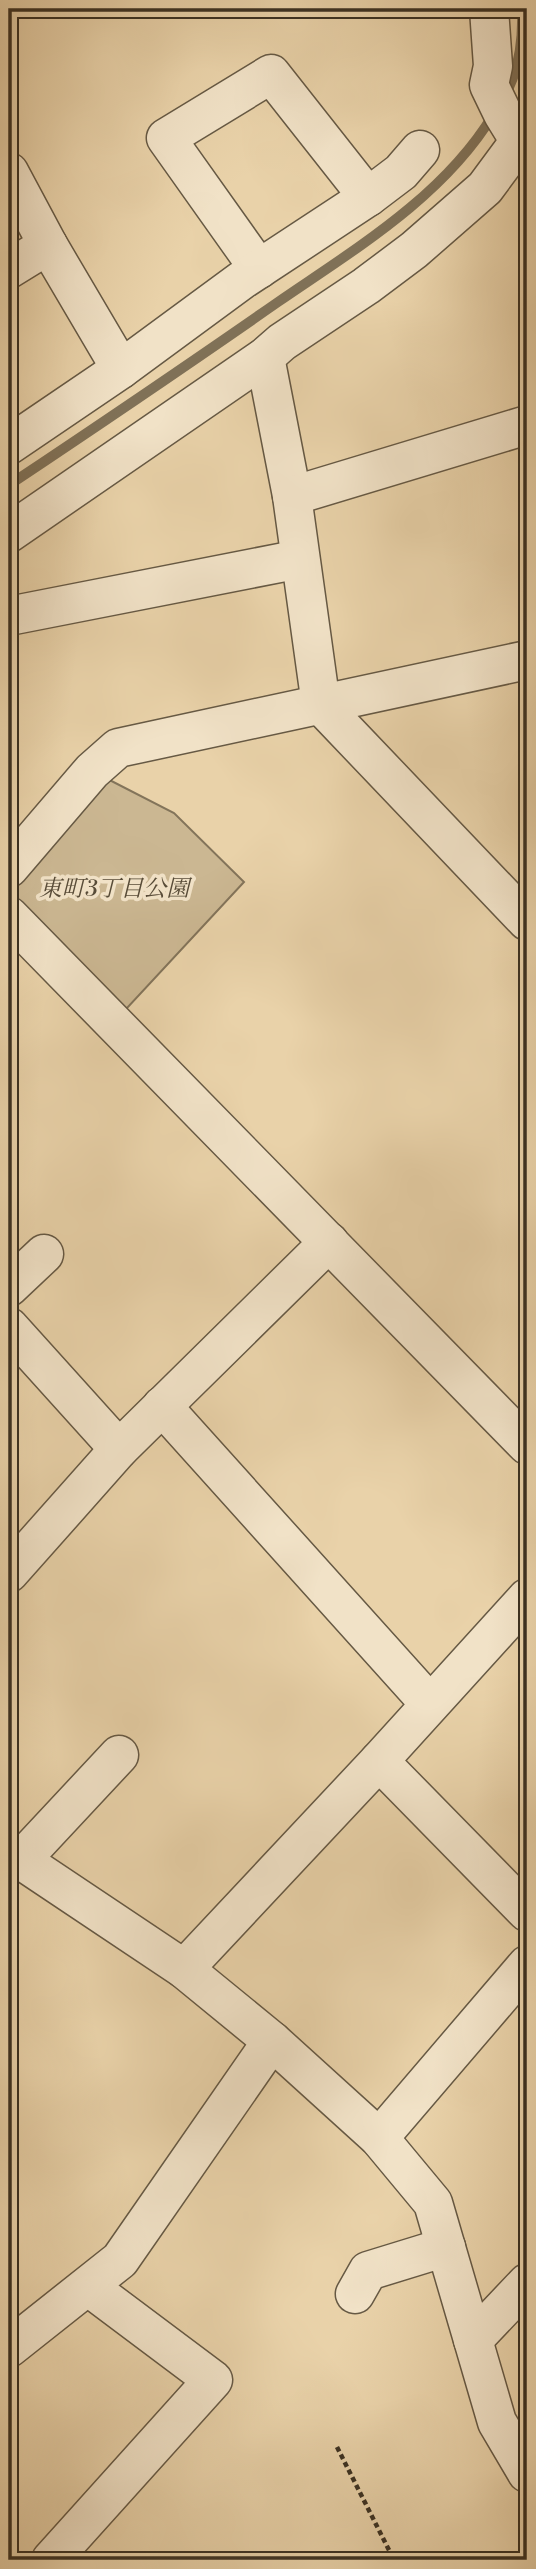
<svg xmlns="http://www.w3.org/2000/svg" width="536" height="2569" font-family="'Libre Bodoni','Noto Serif JP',serif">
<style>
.green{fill:#cbb792;stroke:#83745a;stroke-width:2}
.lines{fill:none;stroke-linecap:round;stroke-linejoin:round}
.stream{stroke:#807157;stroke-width:10}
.minor-casing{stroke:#665944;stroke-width:41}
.path{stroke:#3b3122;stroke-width:4.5;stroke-dasharray:5 3.5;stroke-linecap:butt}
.minor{stroke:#f1e2c7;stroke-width:38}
.labels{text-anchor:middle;stroke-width:7;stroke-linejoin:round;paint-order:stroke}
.park-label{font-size:23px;font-style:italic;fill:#584c38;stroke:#f1e2c7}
</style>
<rect width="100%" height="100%" fill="#e9d2a9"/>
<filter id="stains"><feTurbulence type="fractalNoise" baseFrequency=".00286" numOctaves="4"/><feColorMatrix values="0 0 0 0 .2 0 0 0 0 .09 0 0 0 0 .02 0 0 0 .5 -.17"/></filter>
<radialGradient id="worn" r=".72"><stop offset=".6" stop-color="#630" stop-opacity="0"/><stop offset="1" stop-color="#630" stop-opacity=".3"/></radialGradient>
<path class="green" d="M92 771 174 813 244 882 114 1022 9 916V868Z"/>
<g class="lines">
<g class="stream">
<path d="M505 95C520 69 523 38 522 9"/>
<path d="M9 485C99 425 189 364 278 302 355 249 443 197 493 115"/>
</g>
<g class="minor-casing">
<g id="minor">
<path d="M489 9 493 66 489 85 503 114 527 153"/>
<path d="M9 172 48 245 121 369"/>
<path d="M9 269 48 245"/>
<path d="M259 269 166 138 271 74 368 197"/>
<path d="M265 357 292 496 321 705 527 921"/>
<path d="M9 445 121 369 242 280 368 197 401 172 420 150"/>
<path d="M292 496 527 425"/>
<path d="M9 533 265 357 282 342 366 286 414 250 485 188 519 142"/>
<path d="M9 616 300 559"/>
<path d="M9 868 92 771 118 748 527 660"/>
<path d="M9 916 527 1445"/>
<path d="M9 1287 44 1254"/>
<path d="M9 1327 119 1449"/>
<path d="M162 1406 430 1704"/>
<path d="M9 1573 119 1449 329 1242"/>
<path d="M379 1761 527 1912"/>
<path d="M9 1852 184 1969 272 2041 379 2138 433 2203 497 2422 527 2473"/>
<path d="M21 1860 119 1755"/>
<path d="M184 1969 379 1761 527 1598"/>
<path d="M379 2138 527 1965"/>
<path d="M355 2294 368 2271 446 2247"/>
<path d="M473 2340 527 2283"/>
<path d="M9 2348 120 2260 272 2041"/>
<path d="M51 2560 213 2380 89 2287"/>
</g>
</g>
<path class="path" d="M337 2447 394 2560"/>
<use href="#minor" class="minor"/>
</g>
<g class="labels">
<g class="park-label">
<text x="114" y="896">東町3丁目公園</text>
</g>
</g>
<rect width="536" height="2569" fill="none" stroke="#e9d2a9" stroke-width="35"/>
<rect x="10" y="10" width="515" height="2548" fill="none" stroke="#3b3122" stroke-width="3.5"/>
<rect x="18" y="18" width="501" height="2534" fill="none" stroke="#3b3122" stroke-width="2"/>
<rect width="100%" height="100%" filter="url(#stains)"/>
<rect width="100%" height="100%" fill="url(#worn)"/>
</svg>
